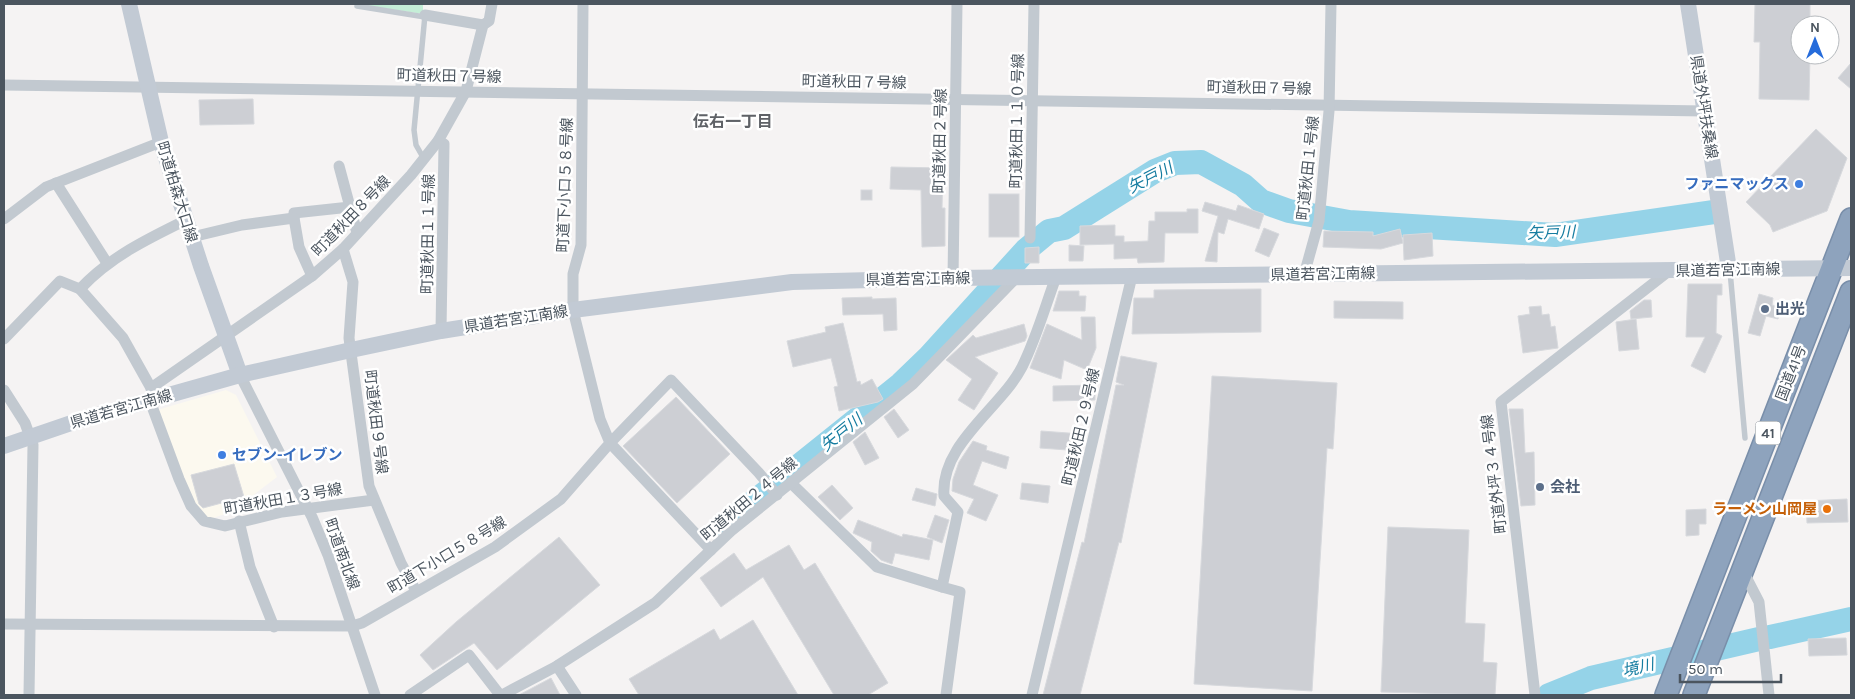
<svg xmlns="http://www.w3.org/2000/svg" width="1855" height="699" font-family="Karla,'Noto Sans JP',sans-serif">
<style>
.commercial{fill:#fcf9ef}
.green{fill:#c5eed7}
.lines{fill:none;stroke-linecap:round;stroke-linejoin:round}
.river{stroke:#95d3e8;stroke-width:24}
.building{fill:#cdcfd4;stroke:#d7d9dd}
.highway-casing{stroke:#798ea9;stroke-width:24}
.lane{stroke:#c2c9d0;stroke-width:5.5}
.street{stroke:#c2c9d0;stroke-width:11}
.secondary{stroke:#c2cad4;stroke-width:16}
.highway{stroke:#8ea3bd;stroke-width:21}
.shop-dot{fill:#3f7fe0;stroke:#fff;stroke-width:2}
.service-dot{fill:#5c6f8a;stroke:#fff;stroke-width:2}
.food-dot{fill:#e8710a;stroke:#fff;stroke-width:2}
.labels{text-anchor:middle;stroke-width:5;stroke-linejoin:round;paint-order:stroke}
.shield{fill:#fff;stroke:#81888f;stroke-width:1}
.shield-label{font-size:14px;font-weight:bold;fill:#4b555f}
.street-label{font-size:15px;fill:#4b555f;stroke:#fff}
.shop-label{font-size:15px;font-weight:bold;fill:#366cbe;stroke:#fff;text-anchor:end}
.service-label{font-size:15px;font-weight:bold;fill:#4e5e75;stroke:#fff;text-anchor:start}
.food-label{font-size:15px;font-weight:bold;fill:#c56008;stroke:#fff;text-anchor:end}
.neighbourhood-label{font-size:16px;font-weight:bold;fill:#5f6267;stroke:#fff}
.water-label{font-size:16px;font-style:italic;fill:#157ca0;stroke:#fff}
</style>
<rect width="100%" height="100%" fill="#f5f3f3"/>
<path class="commercial" d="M226 390 236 395 277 477 231 512 207 520 185 488 157 410Z"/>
<path class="green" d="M356 4H423V14Z"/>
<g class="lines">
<g class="river">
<path d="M725 525 901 384 928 358 1026 250 1049 231 1064 228 1155 171 1175 163 1201 162 1243 185 1261 201 1289 211 1349 222 1555 235 1714 212"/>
<path d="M1770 637 1851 619"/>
<path d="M1549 695 1591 678 1759 639"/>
</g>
</g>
<g class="building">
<path d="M1755 4H1810V25H1800V55H1810L1809 100 1759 99 1760 42H1754Z"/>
<path d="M1851 63V89L1838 78Z"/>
<path d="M253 99 254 124 200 125 199 100Z"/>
<path d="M1816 129 1847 158 1827 211 1773 232 1770 225 1746 202Z"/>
<path d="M891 167 943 168 942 208H945V246L922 247 921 190 890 189Z"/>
<rect x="861" y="190" width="11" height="10"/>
<rect x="989" y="194" width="30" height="43"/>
<path d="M1205 202 1236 211 1238 205 1264 214 1259 229 1228 219 1224 234 1218 232 1217 262 1205 261 1218 216 1202 211Z"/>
<path d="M1187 209H1198V233H1165L1164 262 1138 263 1137 258 1114 259V244L1080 245V226L1115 225V236H1124V242L1148 241 1149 221H1155V212H1187Z"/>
<path d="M1264 228 1279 234 1269 257 1255 251Z"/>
<path d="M1400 229 1403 243 1381 249 1323 247 1324 231 1373 232V236Z"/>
<path d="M1432 233 1433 256 1404 260 1403 235Z"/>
<path d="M1069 245 1084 246 1083 261H1069Z"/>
<path d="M1039 247V263H1025V248Z"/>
<path d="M1688 284H1722V295H1717L1716 333 1722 336 1705 373 1691 366 1705 337H1686Z"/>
<path d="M1261 289V332L1132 334 1134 298H1154V290Z"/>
<path d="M1059 291H1079V296H1086L1085 311H1053Z"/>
<path d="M1759 294 1773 298 1772 305 1781 307 1778 319 1766 316 1760 336 1748 333Z"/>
<path d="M872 297V299L896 298 897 330 884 331 883 314 843 315 842 298Z"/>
<path d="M1644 300H1651L1652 317 1631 319 1630 311Z"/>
<path d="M1334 301 1403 302V319L1334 318Z"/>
<path d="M1541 306 1542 315 1549 314 1551 327 1555 326 1558 348 1523 353 1518 316 1530 314 1529 307Z"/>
<path d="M1081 317H1095L1096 348 1087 370 1064 360 1061 379 1030 368 1047 324 1082 340Z"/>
<path d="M1636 319 1639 349 1619 351 1616 322Z"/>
<path d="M843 323 857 382 860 381 861 385 872 379 883 399 878 402 839 411 834 387 838 386 831 358 793 367 787 341 826 332 825 327Z"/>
<path d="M1024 324 1027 336 1025 341 975 357 998 373 974 410 958 400 972 379 946 360 973 335 976 338Z"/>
<path d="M1121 356 1157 363 1121 543 1119 542 1080 695H1043L1082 542 1084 543 1116 385H1124L1116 382Z"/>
<path d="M1212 376 1337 383 1333 449 1327 448 1312 691 1194 684Z"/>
<path d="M1095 385V400L1053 401V386Z"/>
<path d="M676 397 730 454 677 503 623 446Z"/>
<path d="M894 409 909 430 898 438 884 417Z"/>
<path d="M1509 409H1523L1525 453 1534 452 1535 505 1521 506Z"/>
<path d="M1041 431 1082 434 1081 451 1040 448Z"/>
<path d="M865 432 879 458 865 465 853 442Z"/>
<path d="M973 441 987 446 986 450 1009 457 1006 469 982 461 973 485 998 495 986 521 967 513 974 499 952 491 953 479 959 462Z"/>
<path d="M234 464 244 497 203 508 199 504 191 475Z"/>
<path d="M1022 483 1050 486 1048 503 1020 499Z"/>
<path d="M832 485 853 508 840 520 818 497Z"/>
<path d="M916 488 937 494 935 506 912 500Z"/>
<path d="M1847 499 1848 522 1807 523 1806 501Z"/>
<path d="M1706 509V524H1699V535L1686 536V510Z"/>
<path d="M935 515 949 520 942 543 927 537Z"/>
<path d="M858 520 902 537 903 534 933 540 929 560 895 553 892 564 881 560 871 551 872 542 853 533Z"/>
<path d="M1388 527 1469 530 1465 623 1485 624 1483 662 1497 663 1495 695 1381 692Z"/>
<path d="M559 537 600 585 497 670 474 643 433 670 420 655 456 622Z"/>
<path d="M789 545 804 570 815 563 888 683 868 695H834L763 577 721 607 700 578 734 553 746 570Z"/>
<path d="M753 620 798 695H639L629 679 714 629 720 640Z"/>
<path d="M1846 638 1847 655 1809 656 1808 639Z"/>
<path d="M551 678 560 695H519Z"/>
</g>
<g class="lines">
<g class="highway-casing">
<g id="highway">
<path d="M1666 695 1851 219"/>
<path d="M1694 695 1851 292"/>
</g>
</g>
<g class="lane">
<path d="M357 6 425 17"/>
<path d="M424 159 416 145 414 130 425 15"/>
<path d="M1730 271 1745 438"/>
</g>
<g class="street">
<path d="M425 15 483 25"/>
<path d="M4 85 1705 111"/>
<path d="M438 141 444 144 441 331"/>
<path d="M339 166 357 233"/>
<path d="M56 183 107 263"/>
<path d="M294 218V213L350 207"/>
<path d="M4 219 46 187 161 142"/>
<path d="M186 220C147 239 110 257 80 289L123 338 151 388 153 409 179 479 191 506 204 521 225 526 282 512 374 500"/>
<path d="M192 237 242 225 294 218 299 247 312 276"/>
<path d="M1030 238 1034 4"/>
<path d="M343 249 353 282 349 338 369 486 401 563 416 591"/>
<path d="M1304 275 1319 221 1329 111 1331 4"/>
<path d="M953 278 957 4"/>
<path d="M4 339 60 281 80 289"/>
<path d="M240 375 312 517 328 555 375 695"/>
<path d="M151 388 312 276 343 249 411 175 438 141 466 91 483 25 489 21 492 4"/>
<path d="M4 390 25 423 33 445 29 695"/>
<path d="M791 483 877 567 942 587"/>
<path d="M239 521 250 567 274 627"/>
<path d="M711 550 610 443 671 380 759 473 777 495"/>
<path d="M1743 571 1759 602 1769 695"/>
<path d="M4 624 352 626 362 623 495 547 561 499 610 443 600 419 573 310V274L581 245 583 4"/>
<path d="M557 666 576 695"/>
<path d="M410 695 469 655 500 695"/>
<path d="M502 695 557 666 655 603 731 531 913 384 1016 278"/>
<path d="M946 695 960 592 942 587 958 512 944 496C940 444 1001 408 1022 367 1036 339 1045 307 1056 277"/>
<path d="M1032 695 1132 276"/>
<path d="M1535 695 1501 402 1669 271"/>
</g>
<g class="secondary">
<path d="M129 4 161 142 201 266 240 375"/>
<path d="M1688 4 1729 269"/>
<path d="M4 446 80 420 240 375 351 350 441 331 573 310 792 282 953 278 1851 268"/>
</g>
<use href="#highway" class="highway"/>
</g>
<g class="shop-dot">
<circle cx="1799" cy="184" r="5"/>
<circle cx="222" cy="455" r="5"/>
</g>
<g class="service-dot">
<circle cx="1765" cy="309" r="5"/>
<circle cx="1540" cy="487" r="5"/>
</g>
<circle class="food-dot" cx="1827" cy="509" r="5"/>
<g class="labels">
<rect class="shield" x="1755.5" y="421.5" width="25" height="23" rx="4"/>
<g class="shield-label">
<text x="1768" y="438">41</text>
</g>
<g class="street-label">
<text transform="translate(449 76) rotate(1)" y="5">町道秋田７号線</text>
<text transform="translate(854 82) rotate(1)" y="5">町道秋田７号線</text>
<text transform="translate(1259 88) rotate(1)" y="5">町道秋田７号線</text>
<text transform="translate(1704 107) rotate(81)" y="5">県道外坪扶桑線</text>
<text transform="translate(1017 121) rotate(-89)" y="5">町道秋田１１０号線</text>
<text transform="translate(940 141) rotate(-89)" y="5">町道秋田２号線</text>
<text transform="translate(1308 168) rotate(-84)" y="5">町道秋田１号線</text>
<text transform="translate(565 185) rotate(-88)" y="5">町道下小口５８号線</text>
<text transform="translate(177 192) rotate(73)" y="5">町道柏森大口線</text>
<text transform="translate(351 216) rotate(-46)" y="5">町道秋田８号線</text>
<text transform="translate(428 234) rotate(-89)" y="5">町道秋田１１号線</text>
<text transform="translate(1728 270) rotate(-1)" y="5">県道若宮江南線</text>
<text transform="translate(1323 274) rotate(-1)" y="5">県道若宮江南線</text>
<text transform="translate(918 279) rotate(-1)" y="5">県道若宮江南線</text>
<text transform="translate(516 319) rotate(-9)" y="5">県道若宮江南線</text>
<text transform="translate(1791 373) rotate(-69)" y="5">国道41号</text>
<text transform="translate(121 409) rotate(-16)" y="5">県道若宮江南線</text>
<text transform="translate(376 422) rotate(83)" y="5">町道秋田９号線</text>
<text transform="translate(1081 427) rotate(-77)" y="5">町道秋田２９号線</text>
<text transform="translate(1494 474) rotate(-97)" y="5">町道外坪３４号線</text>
<text transform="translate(283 499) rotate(-10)" y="5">町道秋田１３号線</text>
<text transform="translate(749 499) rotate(-40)" y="5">町道秋田２４号線</text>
<text transform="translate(342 554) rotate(70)" y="5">町道南北線</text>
<text transform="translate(447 555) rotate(-31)" y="5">町道下小口５８号線</text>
</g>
<g class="shop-label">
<text x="1789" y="189">ファニマックス</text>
<text x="232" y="460" text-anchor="start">セブン-イレブン</text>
</g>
<g class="service-label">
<text x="1775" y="314">出光</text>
<text x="1550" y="492">会社</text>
</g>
<g class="food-label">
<text x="1817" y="514">ラーメン山岡屋</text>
</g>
<g class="neighbourhood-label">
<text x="733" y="127">伝右一丁目</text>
</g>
<g class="water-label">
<text transform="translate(1150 177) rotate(-27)" y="6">矢戸川</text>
<text transform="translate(1551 232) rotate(-2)" y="6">矢戸川</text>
<text transform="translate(841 432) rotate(-39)" y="6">矢戸川</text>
<text transform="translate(1638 667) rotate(-13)" y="6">境川</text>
</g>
</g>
<rect width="1855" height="699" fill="none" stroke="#4b555f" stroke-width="10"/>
<g transform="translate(1815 40)"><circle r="24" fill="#ffffff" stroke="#b7bbbf"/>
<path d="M0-4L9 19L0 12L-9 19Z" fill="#266cdb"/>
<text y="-8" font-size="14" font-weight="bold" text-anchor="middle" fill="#4b555f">N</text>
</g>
<path d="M1680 674v8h101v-8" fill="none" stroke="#4b555f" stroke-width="2.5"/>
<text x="1688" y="674" font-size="15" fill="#4b555f" stroke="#ffffff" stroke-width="4" paint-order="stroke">50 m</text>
</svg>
